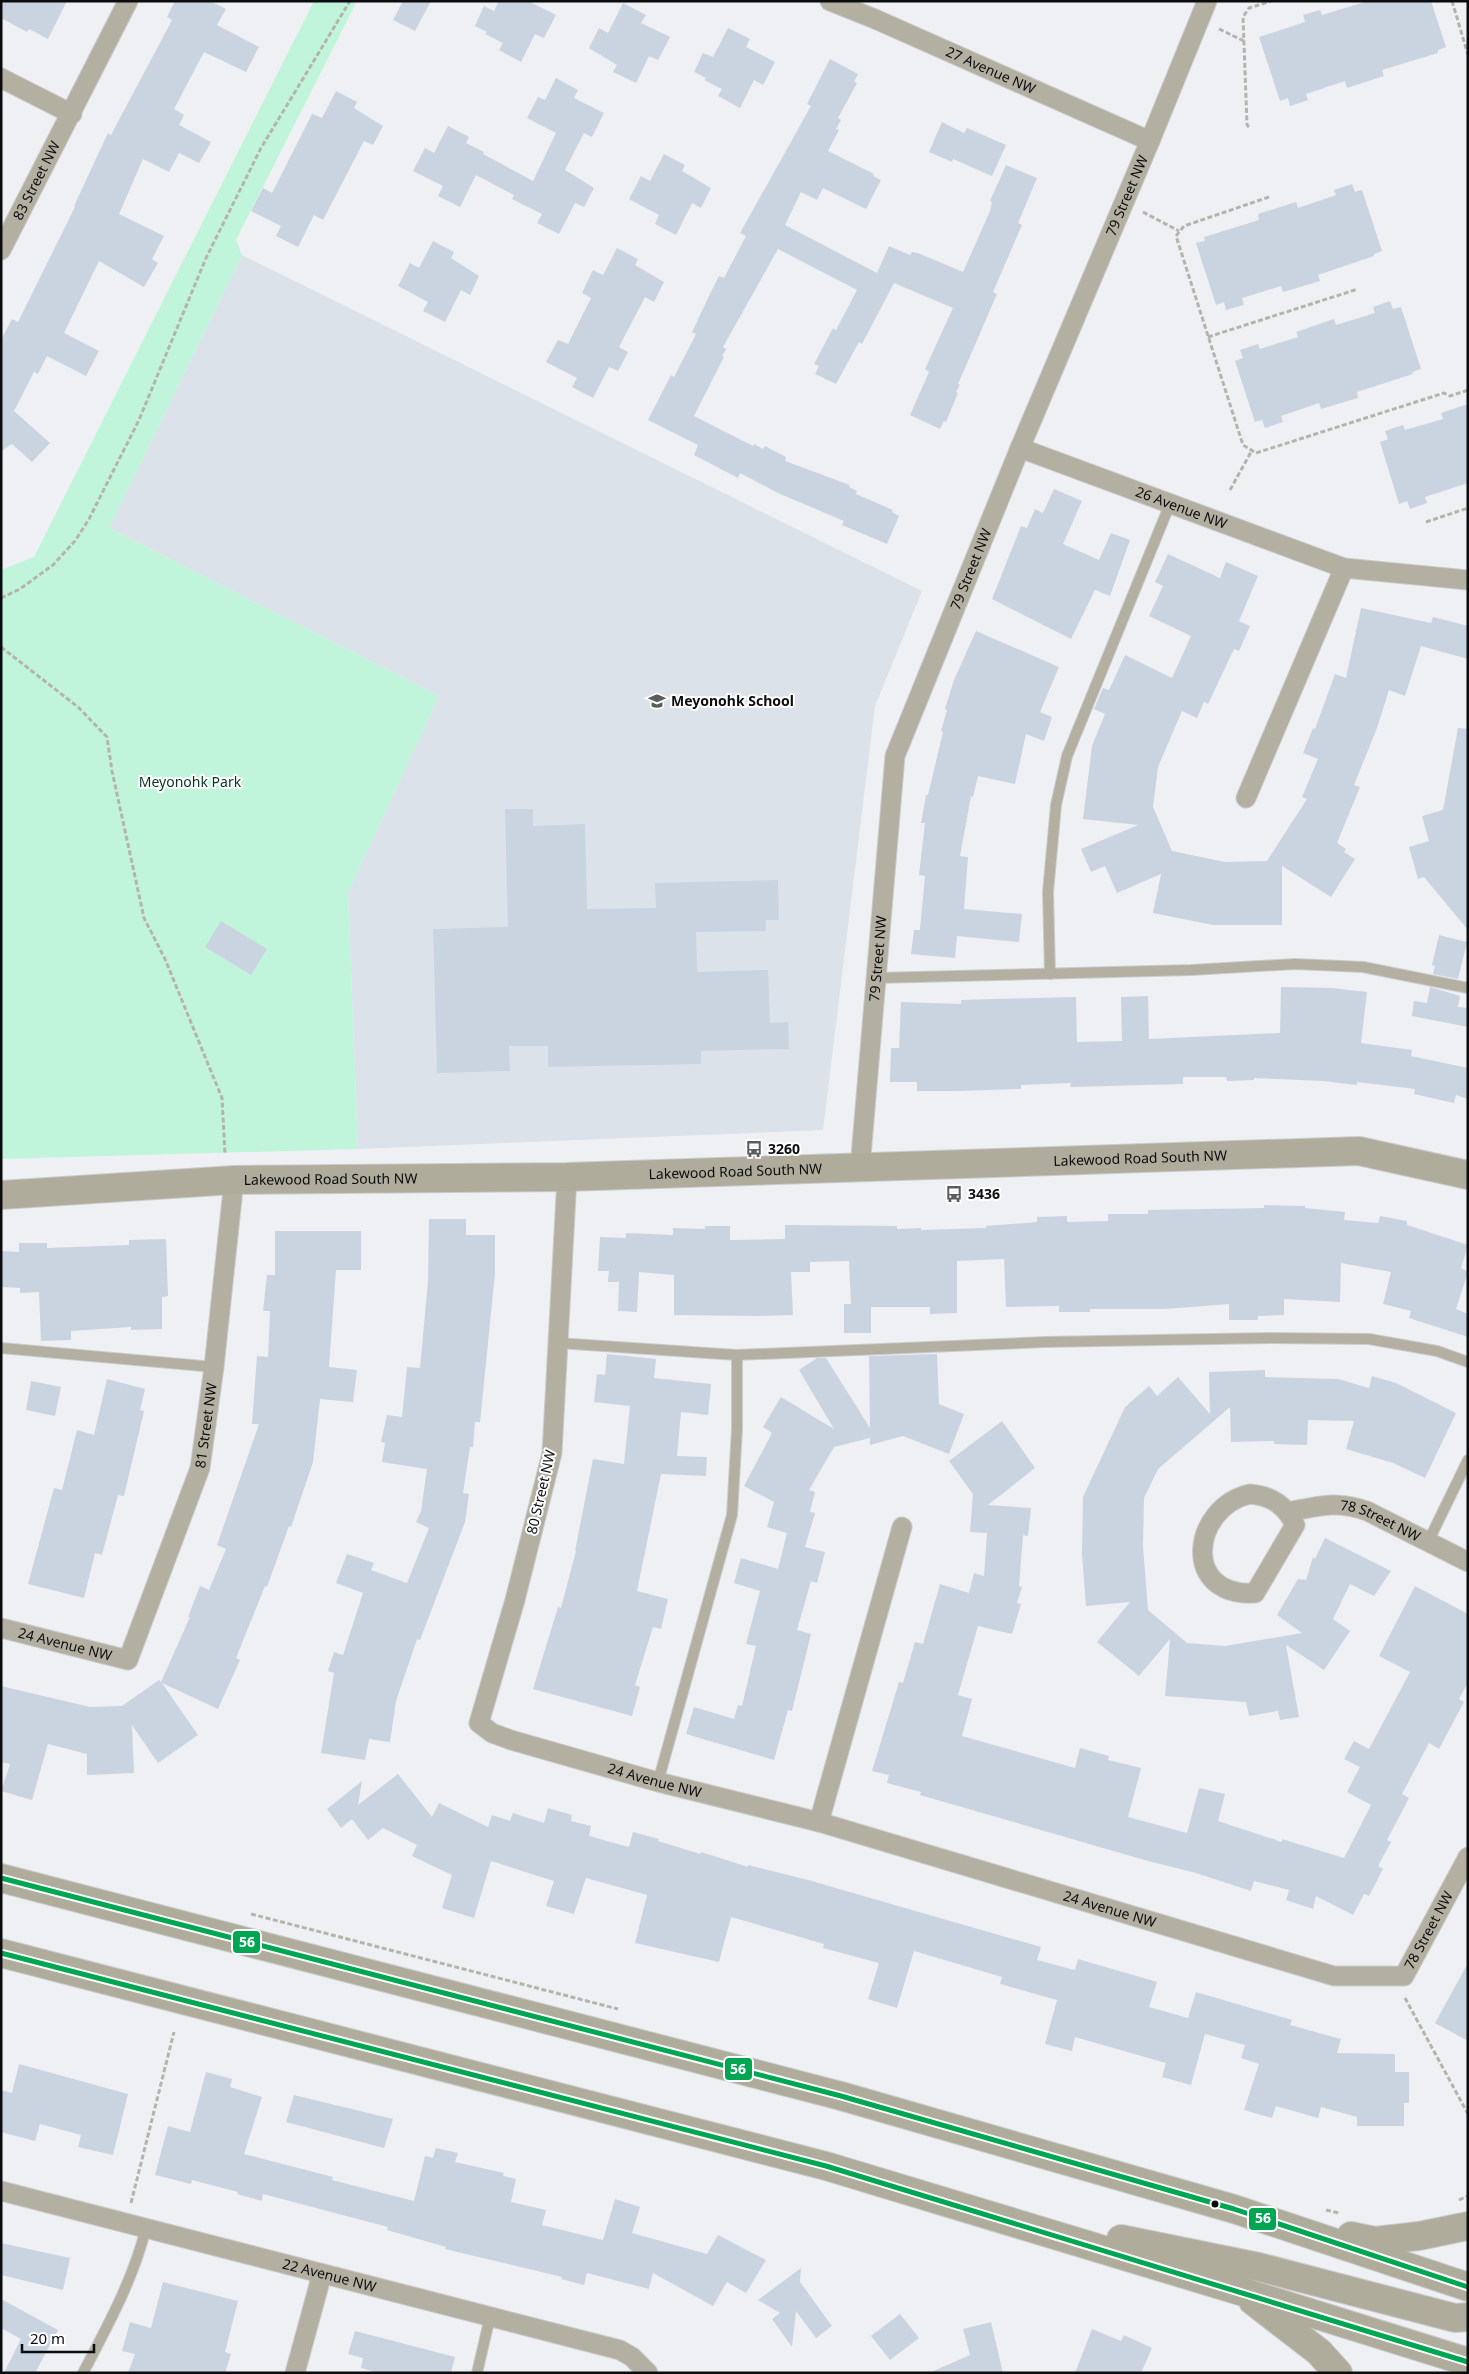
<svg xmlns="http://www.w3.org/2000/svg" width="1469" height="2374" font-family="'Noto Sans',sans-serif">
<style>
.built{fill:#dce2ea}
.green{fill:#c1f5db}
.building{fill:#cad4e0}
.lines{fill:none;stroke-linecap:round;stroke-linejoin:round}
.lane-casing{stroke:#caccce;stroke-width:12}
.street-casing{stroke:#caccce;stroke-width:21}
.secondary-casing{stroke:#caccce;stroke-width:30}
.path{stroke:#b5b4ac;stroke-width:3;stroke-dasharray:5 2.5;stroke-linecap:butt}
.lane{stroke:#b3afa1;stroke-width:10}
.street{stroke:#b3afa1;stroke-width:19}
.secondary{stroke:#afac9c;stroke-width:28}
.bus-1-casing{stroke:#fff;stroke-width:9}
.bus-1{stroke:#00a651;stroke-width:5}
.bus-dot{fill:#0a0c0e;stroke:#fff;stroke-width:2}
.labels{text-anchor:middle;stroke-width:4;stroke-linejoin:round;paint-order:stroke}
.street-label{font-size:14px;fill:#0a0c0e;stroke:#fff}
.poi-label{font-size:14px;font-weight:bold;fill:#0a0c0e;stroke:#fff;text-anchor:start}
.park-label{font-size:14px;fill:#093421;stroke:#fff}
.line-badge{stroke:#fff;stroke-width:2}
.badge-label{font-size:14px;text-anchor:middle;font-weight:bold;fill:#fff}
</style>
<rect width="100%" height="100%" fill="#eef0f3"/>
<path class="built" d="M242 255 922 591 875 706 823 1130 358 1149 348 893 439 696 109 528Z"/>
<path class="green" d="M314 1H357L236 240 242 255 109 528 439 696 348 893 358 1149 1 1159V570L34 557Z"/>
<g class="building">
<path d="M1 1H67L48 39 29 29 27 32 1 18Z"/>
<path d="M175 1H210L226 9 217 25 259 47 246 72 204 52 174 109 184 115 179 125 211 142 199 163 179 153 169 172 143 159 119 214 164 236 152 259 158 263 144 287 99 261 64 333 99 351 86 376 47 356 38 374 34 372 14 411 50 443 32 462 12 444 1 451V340L12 319 18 322 75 207 74 206 108 133 111 135 172 20 167 17Z"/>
<path d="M403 1H431L415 31 393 20Z"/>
<path d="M499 1H528L556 15 544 38 535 34 521 62 499 50 503 43 485 34 487 32 475 26 484 6 494 11Z"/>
<path d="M1368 1H1431L1446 47 1438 50V53L1382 70 1384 76 1347 88 1345 81 1306 94 1308 100 1290 106 1288 98 1280 101 1259 37 1305 22 1303 15 1320 10 1322 15Z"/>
<path d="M623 3 646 15 641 23 670 37 658 60 649 56 636 83 613 72 617 65 589 48 599 28 608 33Z"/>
<path d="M728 28 750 39 746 47 775 62 763 85 754 80 740 108 718 96 722 89 704 80 706 78 694 72 703 53 713 57Z"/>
<path d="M830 59 858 74 854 82 857 83 838 118 841 120 836 129 839 130 828 151 874 174 873 176 881 180 866 209 823 188 817 200 801 192 785 225 877 273 889 246 910 255 912 252 918 253 963 272 990 211 992 202 990 201 1006 165 1037 178 1018 223 1022 225 993 292 997 294 958 384 960 385 956 392 958 393 946 422 944 421 940 429 910 415 929 372 925 369 953 308 894 283 862 344 859 342 836 384 815 374 819 366 814 364 833 328 836 330 857 290 778 249 723 347 726 349 722 356 724 357 694 416 753 446 754 444 763 449 765 446 786 457 785 461 850 485 849 487 857 491 856 494 893 510 892 512 899 516 887 544 842 525 844 521 778 493 740 473 738 478 694 455 698 445 648 420 671 375 674 377 696 334 692 332 708 298 719 276 724 278 746 236 740 233 811 106 807 104Z"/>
<path d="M556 78 578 90 574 98 604 113 592 137 584 133 565 170 594 188 584 207 575 203 559 234 537 223 542 214 512 199 514 195 476 175 460 207 438 196 443 186 413 171 425 148 434 153 448 126 469 137 466 143 484 152 483 154 533 181 556 133 527 118 538 97 545 100Z"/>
<path d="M336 91 357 102 354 108 383 126 373 145 364 141 323 220 314 215 298 247 276 236 281 226 251 211 263 188 272 193 312 114 322 118Z"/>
<path d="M942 122 964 133 967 128 1006 145 992 176 953 159 952 162 929 152Z"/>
<path d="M664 154 685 165 682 171 711 188 701 208 692 203 676 235 655 224 659 215 629 199 641 176 650 181Z"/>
<path d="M1352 184 1355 192 1362 190 1382 251 1374 254V256L1318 275 1320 281 1283 292 1281 286 1242 298 1244 305 1226 310 1224 302 1216 305 1196 243 1205 241 1204 237 1259 220 1258 214 1296 202 1298 208 1336 195 1334 190Z"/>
<path d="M433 241 454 252 451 258 479 276 470 295 461 290 445 322 423 311 428 302 398 286 410 263 419 268Z"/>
<path d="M617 248 638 259 635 265 664 282 654 302 645 297 619 347 628 352 618 371 609 367 593 398 572 387 577 378 546 362 558 340 568 344 591 298 582 293 593 270 603 275Z"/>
<path d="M1390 301 1393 309 1401 307 1421 369 1412 372 1413 374 1357 392 1358 398 1321 409 1319 403 1281 416 1283 422 1265 428 1262 420 1255 422 1235 361 1243 358 1240 350 1258 344 1260 349 1298 337 1296 332 1334 319 1336 325 1375 313 1373 307Z"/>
<path d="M1468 404V483L1425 497 1427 503 1410 509 1407 501 1399 504 1380 442 1388 439 1385 431 1403 425 1405 430 1443 419 1441 413Z"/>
<path d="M1054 489 1082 501 1063 544 1099 560 1111 533 1130 540 1110 596 1095 590 1071 639 992 599 1021 526 1027 528 1035 509 1043 513Z"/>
<path d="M1168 554 1220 578 1226 562 1258 576 1239 621 1250 626 1239 651 1234 649 1208 704 1204 702 1197 718 1182 711 1158 767 1153 807 1172 851 1225 862 1267 861 1307 799 1302 797 1318 759 1303 753 1313 728 1315 729 1335 674 1346 678 1361 608 1431 623 1433 617 1468 626V659L1421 646 1405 696 1389 690 1377 728 1354 785 1360 787 1337 843 1346 849 1344 852 1355 859 1331 897 1282 866V925H1213L1153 913 1161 874 1117 893 1105 866 1091 872 1081 849 1138 825 1083 819 1092 746 1105 714 1094 709 1103 688 1109 690 1125 655 1172 678 1191 636 1149 616 1163 586 1155 582Z"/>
<path d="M976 631 1059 667 1040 712 1052 717 1044 741 1026 734 1015 784 978 776 973 797 971 796 960 856 968 857 964 909 1022 914 1019 942 957 936 955 958 911 954 914 930H920L925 876 919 875 925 823H921L926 795H928L943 732 941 731 947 710 945 709 954 680Z"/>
<path d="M1458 728 1468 729V930L1424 877 1418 879 1409 847 1429 841 1422 816 1443 810Z"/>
<path d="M505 809H533V826L585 824 587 909 656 908 655 883 778 880 779 920H766V931L696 932 697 972 768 970 770 1023 788 1022 789 1049 701 1051V1064L548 1067V1046H509L510 1071 437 1073 433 929 508 927Z"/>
<path d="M221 921 267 949 251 975 205 947Z"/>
<path d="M1439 935 1467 942 1458 979 1433 974 1435 966 1432 965Z"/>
<path d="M1281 987 1332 988 1367 992 1361 1043 1412 1050 1411 1056 1468 1068V1099L1456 1095 1454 1103 1414 1094 1415 1089 1357 1082V1085L1323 1081 1254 1078V1080L1227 1081 1226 1077H1183V1084L1070 1087 1071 1083 1021 1085V1089L957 1091H917V1082H890L891 1048H899L901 1002 961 1004V1000L993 999 1076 997 1077 1042 1122 1041 1121 997 1148 996 1149 1039 1280 1033Z"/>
<path d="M1430 987 1460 996 1458 1007 1468 1008V1027L1412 1016 1414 1001 1427 1003Z"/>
<path d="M1264 1205 1305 1206V1208L1345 1212 1344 1220 1378 1223 1380 1216 1407 1221V1225L1468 1245 1461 1268 1468 1272 1456 1309 1468 1314V1337L1409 1318 1411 1311 1383 1304 1391 1272 1341 1263 1340 1302 1284 1299V1315L1258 1316V1320H1229V1304L1165 1309H1090V1312H1059V1306L1006 1307 1004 1259 957 1261V1313L930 1314V1307H871V1333H844V1304H851L849 1261 810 1262V1272H791L793 1315 758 1316 674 1315V1275L639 1272 637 1312 618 1311 619 1282H608L609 1271H598L600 1237 626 1238V1233L673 1235V1228L705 1229V1226H730V1240L785 1239V1225L897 1226V1229L921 1228V1230L986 1228V1226L1037 1222V1217L1067 1216V1222L1108 1221V1214H1148V1210L1264 1208Z"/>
<path d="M429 1219H466V1235H495V1273L480 1422H475L473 1447H470L463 1493 469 1494 465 1522 420 1640 417 1639 396 1701 390 1742 369 1739 365 1760 321 1753 334 1673 328 1671 334 1652 343 1655 363 1593 336 1583 347 1554 374 1563 371 1570 407 1583 429 1528 416 1522 421 1511 427 1469 382 1462 385 1443 381 1442 387 1415 402 1417 407 1367 420 1368 428 1281Z"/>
<path d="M275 1231H361V1270H336L329 1367 357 1370 353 1402 320 1399 313 1462 291 1527 289 1526 267 1587 265 1586 236 1658 240 1660 218 1709 162 1683 198 1735 158 1763 132 1725 134 1773 87 1775V1754L48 1744 32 1800 1 1791 10 1764 1 1762V1686L90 1707 122 1706 159 1680 161 1682 190 1617H188L200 1586 209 1590 226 1549 217 1545 259 1424H252L257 1356 268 1357 270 1311H263L267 1275H275Z"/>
<path d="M166 1239 168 1296 162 1297V1329L131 1330V1327L71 1331V1340L41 1341 39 1292 20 1293V1288L1 1287V1251L19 1252V1243H47V1248L129 1245V1240Z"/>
<path d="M607 1354 656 1359 654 1378 711 1384 708 1415 681 1412 677 1456 707 1457 706 1476 661 1474 637 1591 668 1599 661 1629 653 1627 635 1685 640 1687 632 1716 533 1689 558 1607 561 1608 576 1551H575L593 1459 624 1464 630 1406 594 1402 597 1374 605 1375Z"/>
<path d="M937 1354 939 1404 964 1414 949 1454 903 1436 870 1445V1438L834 1447 809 1490 815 1492 810 1512 815 1513 805 1547 825 1552 817 1583 811 1581 797 1630 811 1634 792 1711 788 1710 774 1760 686 1734 694 1707 734 1719 738 1705 742 1706 756 1646 746 1644 760 1591 734 1583 741 1558 778 1569 787 1533 767 1527 774 1502 744 1486 772 1433 763 1427 781 1397 834 1429 799 1370 817 1358H826L870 1428 869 1356Z"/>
<path d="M1265 1370V1377L1338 1379 1369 1388 1372 1376 1396 1383 1456 1413 1425 1478 1393 1463 1346 1449 1354 1421 1308 1420 1307 1445 1274 1444V1441L1231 1442 1230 1407 1158 1469 1144 1498 1143 1546 1148 1610 1187 1643 1225 1646 1302 1633 1277 1615 1298 1579 1306 1580 1313 1557 1315 1559 1325 1538 1391 1571 1374 1596 1350 1584 1333 1619 1350 1631 1324 1670 1286 1645 1299 1717 1280 1720 1278 1711 1249 1716 1246 1702 1165 1696 1170 1639 1139 1676 1097 1642 1130 1602 1086 1606 1082 1554 1083 1497 1125 1407 1149 1386 1157 1396 1178 1377 1210 1414 1209 1372Z"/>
<path d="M107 1379 145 1389 140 1410 144 1411 124 1496 118 1495 102 1555 95 1553 84 1598 28 1584 54 1488 62 1490 77 1430 94 1435Z"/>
<path d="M31 1381 61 1387 55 1416 26 1410Z"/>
<path d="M1002 1421 1035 1468 988 1505 1031 1508 1028 1536 1023 1535 1019 1586 1022 1587 1017 1603 1021 1604 1012 1634 978 1626 958 1695 972 1699 962 1736 1075 1768 1080 1748 1109 1756 1108 1760 1141 1768 1128 1817 1187 1833 1199 1788 1225 1794 1218 1821 1282 1842V1839L1344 1858 1371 1805 1347 1792 1360 1767 1344 1759 1354 1741 1369 1749 1410 1672 1379 1656 1415 1586 1468 1614V1682L1459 1699 1464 1702 1439 1749 1429 1743 1402 1794 1409 1798 1387 1840 1391 1842 1378 1866 1383 1869 1369 1896 1364 1894 1353 1915 1316 1896 1313 1909 1286 1900 1289 1890 1254 1881 1251 1891 1196 1873 1148 1861 920 1795 921 1792 887 1783 889 1775 872 1771 899 1682 903 1683 915 1642 923 1644 940 1584 969 1593 974 1573 984 1576 987 1533 970 1532 973 1494 949 1461Z"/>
<path d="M398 1774 432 1817 439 1803 488 1827 492 1815 510 1821 513 1813 544 1823 548 1808 572 1815 571 1821 591 1826 589 1836 629 1847 633 1832 659 1839 658 1841 700 1854 701 1852 748 1867V1865L808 1880 1041 1947 1037 1960 1075 1970 1078 1959 1157 1982 1149 2007 1188 2018 1196 1992 1292 2020 1290 2025 1341 2039 1337 2053 1395 2054V2072H1409V2103H1404V2126H1357V2117L1321 2107 1318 2118 1276 2106 1272 2118 1244 2110 1259 2064 1241 2058 1245 2045 1205 2034 1191 2085 1162 2077 1166 2063 1075 2037 1072 2051 1045 2044 1057 2000 1000 1984 1002 1977 914 1951 897 2008 868 1999 879 1963 823 1948 824 1944 731 1917 719 1962 635 1943 647 1895 586 1878 574 1914 546 1906 554 1881 491 1861 474 1918 442 1908 452 1875 412 1856 417 1845 383 1828 368 1840 352 1819 341 1828 327 1809 362 1781 358 1805Z"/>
<path d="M1468 1963V2041L1435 2023Z"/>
<path d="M19 2064 128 2094 113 2155 78 2147 81 2135 40 2124 35 2141 1 2132V2090L12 2093Z"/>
<path d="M206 2072 232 2079 230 2087 262 2097 244 2154 333 2177 332 2180 414 2201 425 2156 433 2158 436 2148 458 2153 455 2162 504 2173 503 2176 516 2179 511 2202 546 2210 542 2225 603 2240 615 2199 640 2207 632 2233 707 2254 718 2235 766 2260 746 2293 727 2282 713 2306 653 2273 649 2289 587 2273 584 2285 561 2279 562 2277 445 2249 446 2247 387 2230 388 2227 263 2194 262 2201 237 2194 238 2192 192 2180 191 2184 155 2175 168 2126 190 2132Z"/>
<path d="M294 2095 393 2119 384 2148 286 2122Z"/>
<path d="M1 2243 70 2258 63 2290 1 2275Z"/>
<path d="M801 2268 800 2282 832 2326 816 2338 796 2311 792 2347 772 2319 780 2313 758 2300Z"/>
<path d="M163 2282 238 2301 225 2352 231 2354 225 2373H128L135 2354 122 2351 130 2322 151 2328Z"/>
<path d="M1 2299 58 2330 35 2373H4L21 2339 1 2328Z"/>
<path d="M900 2314 919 2338 890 2360 871 2336Z"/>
<path d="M991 2322 1003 2373H929L970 2355 963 2329Z"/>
<path d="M1092 2329 1121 2341 1124 2335 1152 2348 1141 2373H1075Z"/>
<path d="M355 2331 455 2357 451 2373H379L361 2368 363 2358 348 2354Z"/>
</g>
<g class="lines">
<g class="lane-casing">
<g id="lane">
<path d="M1050 974 1048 892 1056 805 1067 756 1170 504"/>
<path d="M875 978 1191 970 1295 964 1363 967 1468 988"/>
<path d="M558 1343 737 1355 1045 1342 1270 1338 1369 1339 1437 1351 1468 1362"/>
<path d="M1 1348 214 1367"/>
<path d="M1428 1542 1468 1460"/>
<path d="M658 1782 732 1515 737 1429V1355"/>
<path d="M83 2373C108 2325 133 2280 146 2228"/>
<path d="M477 2373 490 2317"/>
</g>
</g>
<g class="street-casing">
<g id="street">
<path id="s1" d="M830 1 875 19 1150 141"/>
<path d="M1 78 72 114"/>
<path id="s2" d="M1 250 128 1"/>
<path id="s3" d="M1020 448 1344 568 1468 580"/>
<path d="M1246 798 1344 568"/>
<path id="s4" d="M860 1168 895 756 1020 448 1150 141 1207 1"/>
<path id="s5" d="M567 1177 552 1453 515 1600 479 1723 492 1733 511 1740 658 1782 819 1822 1334 1976H1404L1468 1857"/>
<path d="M1250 1494C1272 1496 1285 1505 1295 1525L1255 1593C1180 1597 1192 1507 1250 1494Z"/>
<path id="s6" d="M1288 1512C1318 1506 1337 1500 1367 1511L1468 1562"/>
<path id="s7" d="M1 1628 128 1660 200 1468 214 1367 234 1180"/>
<path d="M819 1822 902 1527"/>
<path id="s8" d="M1 2191 620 2350 632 2357 648 2373"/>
<path d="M295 2373 322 2274"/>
</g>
</g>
<g class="secondary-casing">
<g id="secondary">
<path id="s9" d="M1 1195 234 1180 567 1177 1359 1151 1468 1175"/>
<path d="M1 1878 841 2096 1234 2209 1468 2287"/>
<path d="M1 1953 826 2166 1240 2291 1468 2362"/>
<path d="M1351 2236 1375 2241 1419 2236 1468 2226"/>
<path d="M1121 2239 1259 2267 1455 2318 1468 2317"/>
<path d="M1253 2301 1319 2352 1338 2373"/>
</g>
</g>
<g class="path">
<path d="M1452 1 1468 55"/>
<path d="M1219 29 1244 41"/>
<path d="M1249 127 1247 125 1243 17 1249 8 1271 1"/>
<path d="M1269 197 1184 226 1176 236 1243 445 1256 453 1444 393 1450 396 1468 390"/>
<path d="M1143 212 1179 231"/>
<path d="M1208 337 1358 289"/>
<path d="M1230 490 1251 452"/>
<path d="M1426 522 1468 508"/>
<path d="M1 598 20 589 53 565 75 541 89 519 139 420 206 258 261 148 350 1"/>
<path d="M1 647 78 707 107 737 112 771 144 918 165 959 222 1098 225 1154"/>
<path d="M251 1914 618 2009"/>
<path d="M1405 1998 1468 2114"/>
<path d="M1459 2200 1468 2196"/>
<path d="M131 2203 174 2032"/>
<path d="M1326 2210 1339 2213"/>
</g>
<use href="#lane" class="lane"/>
<use href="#street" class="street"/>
<use href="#secondary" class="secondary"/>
<g class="bus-1-casing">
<g id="bus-1">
<path d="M1 1878 841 2096 1234 2209 1468 2287"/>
<path d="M1 1953 826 2166 1468 2362"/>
</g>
</g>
<use href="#bus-1" class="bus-1"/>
</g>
<defs>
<g id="school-bare" transform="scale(1.35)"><path d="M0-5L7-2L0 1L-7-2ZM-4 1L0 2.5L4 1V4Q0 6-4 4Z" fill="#5a5c5e" stroke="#fff" stroke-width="2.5" paint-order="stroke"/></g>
<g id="bus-bare" transform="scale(1.35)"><path d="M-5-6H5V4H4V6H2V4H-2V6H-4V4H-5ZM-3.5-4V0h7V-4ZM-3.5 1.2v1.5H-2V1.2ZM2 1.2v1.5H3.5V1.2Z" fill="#5a5c5e" stroke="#fff" stroke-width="2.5" paint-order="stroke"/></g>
</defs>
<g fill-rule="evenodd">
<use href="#school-bare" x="657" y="701"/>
<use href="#bus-bare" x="754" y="1149"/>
<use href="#bus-bare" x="954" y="1194"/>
</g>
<circle class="bus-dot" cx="1215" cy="2204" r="4.5"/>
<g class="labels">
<g class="street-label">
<text dy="5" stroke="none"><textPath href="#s1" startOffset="175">27 Avenue NW</textPath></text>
<text dy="5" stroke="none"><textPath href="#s2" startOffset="78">83 Street NW</textPath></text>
<text dy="5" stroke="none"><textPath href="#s4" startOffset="1020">79 Street NW</textPath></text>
<text dy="5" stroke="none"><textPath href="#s3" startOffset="172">26 Avenue NW</textPath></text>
<text dy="5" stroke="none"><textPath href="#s4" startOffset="615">79 Street NW</textPath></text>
<text dy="5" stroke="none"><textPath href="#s4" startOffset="210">79 Street NW</textPath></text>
<text dy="5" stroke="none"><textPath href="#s9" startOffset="1140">Lakewood Road South NW</textPath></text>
<text dy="5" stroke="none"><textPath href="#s9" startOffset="735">Lakewood Road South NW</textPath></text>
<text dy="5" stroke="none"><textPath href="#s9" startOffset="330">Lakewood Road South NW</textPath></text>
<text dy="5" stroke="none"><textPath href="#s7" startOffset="379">81 Street NW</textPath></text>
<text transform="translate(541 1492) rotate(-77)" y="5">80 Street NW</text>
<text dy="5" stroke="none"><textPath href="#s6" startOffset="96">78 Street NW</textPath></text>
<text dy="5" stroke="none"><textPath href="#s7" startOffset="66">24 Avenue NW</textPath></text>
<text dy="5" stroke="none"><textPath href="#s5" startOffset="742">24 Avenue NW</textPath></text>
<text dy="5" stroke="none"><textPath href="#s5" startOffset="1215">24 Avenue NW</textPath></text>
<text dy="5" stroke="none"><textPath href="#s5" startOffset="1571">78 Street NW</textPath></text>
<text dy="5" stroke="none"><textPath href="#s8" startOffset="339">22 Avenue NW</textPath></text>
</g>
<g class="poi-label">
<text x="671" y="706">Meyonohk School</text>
<text x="768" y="1154">3260</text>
<text x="968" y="1199">3436</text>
</g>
<g class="park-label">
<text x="190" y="787">Meyonohk Park</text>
</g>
</g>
<g class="line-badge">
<rect x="232" y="1930" width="29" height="24" rx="5" fill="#00a651"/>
<rect x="724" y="2057" width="29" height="24" rx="5" fill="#00a651"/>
<rect x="1248" y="2207" width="29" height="24" rx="5" fill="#00a651"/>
</g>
<g class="badge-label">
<text x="247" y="1947">56</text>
<text x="738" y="2074">56</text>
<text x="1263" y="2223">56</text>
</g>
<rect width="1469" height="2374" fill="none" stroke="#0a0c0e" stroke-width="5"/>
<path d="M22 2344v8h72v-8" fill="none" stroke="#0a0c0e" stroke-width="2.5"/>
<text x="30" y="2344" font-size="15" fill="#0a0c0e" stroke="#ffffff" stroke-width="4" paint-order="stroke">20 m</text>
</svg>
